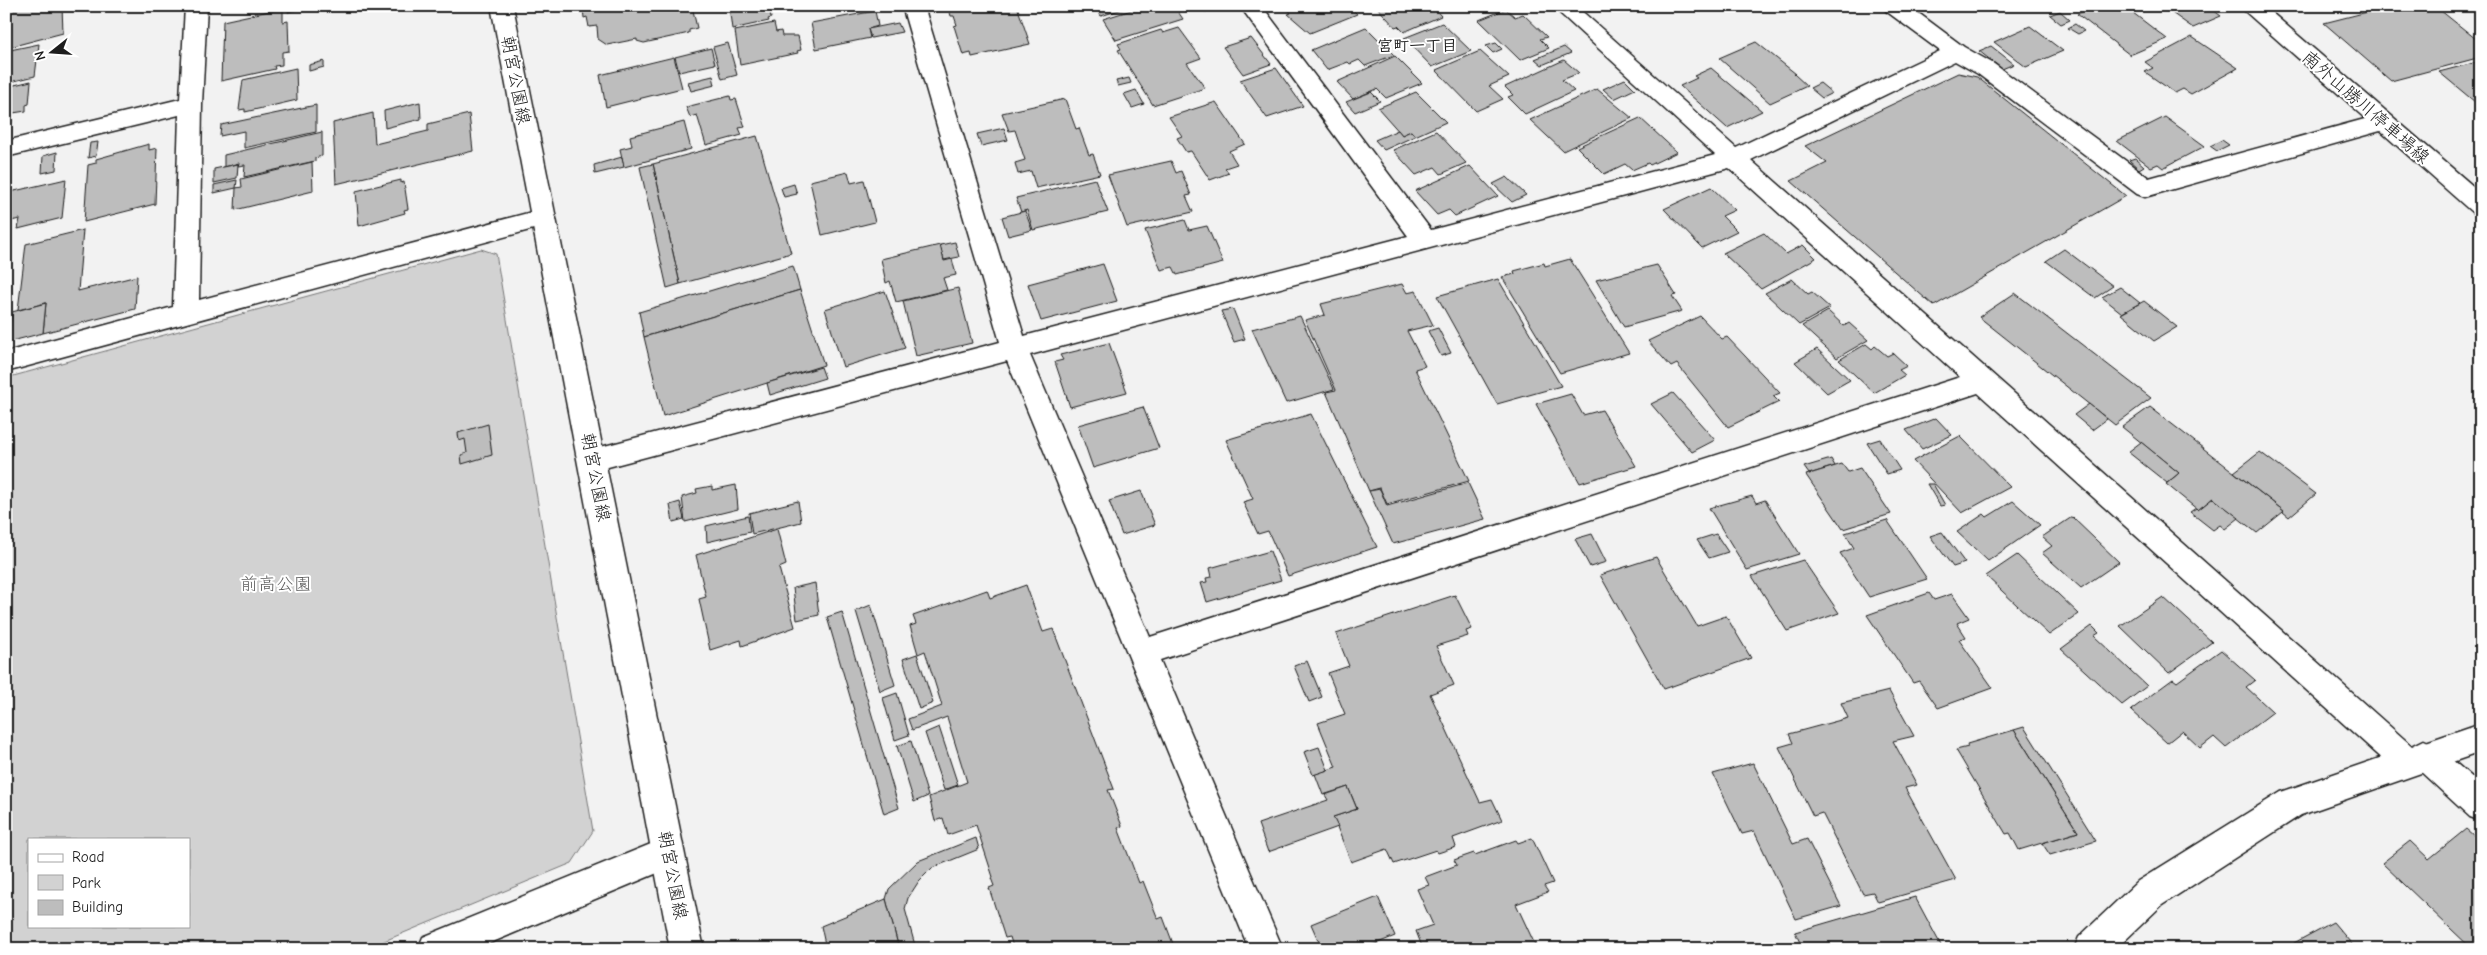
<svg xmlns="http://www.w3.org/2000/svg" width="2487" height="955" font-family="'Comic Neue','Klee One',sans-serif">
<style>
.green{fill:#d2d2d2;stroke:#777;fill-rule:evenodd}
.building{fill:#bdbdbd;stroke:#1c1c1c}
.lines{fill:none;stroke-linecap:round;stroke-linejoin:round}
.minor-casing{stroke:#1c1c1c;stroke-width:3}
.tertiary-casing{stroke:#1c1c1c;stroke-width:3}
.secondary-casing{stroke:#1c1c1c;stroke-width:3}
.minor{fill:#fff;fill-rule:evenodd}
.tertiary{fill:#fff;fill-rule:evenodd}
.secondary{fill:#fff;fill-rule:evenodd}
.labels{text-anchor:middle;stroke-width:4;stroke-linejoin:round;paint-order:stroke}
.far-neighbourhood-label{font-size:16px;font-weight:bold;fill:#1c1c1c;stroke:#fff}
.street-label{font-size:18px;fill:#1c1c1c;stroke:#fff}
.park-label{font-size:18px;fill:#5c5c5c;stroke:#fff}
</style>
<rect width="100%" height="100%" fill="#f2f2f2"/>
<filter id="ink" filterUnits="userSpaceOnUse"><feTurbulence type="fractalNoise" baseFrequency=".02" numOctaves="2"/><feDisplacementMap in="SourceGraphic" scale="10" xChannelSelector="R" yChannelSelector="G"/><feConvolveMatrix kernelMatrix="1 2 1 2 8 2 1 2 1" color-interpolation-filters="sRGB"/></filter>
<g filter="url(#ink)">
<path class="green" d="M481 249 496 254 593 831 572 863 365 949H6V378ZM29 839H189V926H29Z"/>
<g class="building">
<path d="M6 6H62L63 33 6 48Z"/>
<path d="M288 6H311L288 12Z"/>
<path d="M592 6H692L697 28 689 30V33L644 43 637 41V39L607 45 598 39 597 26 589 27 587 17 584 18 583 8Z"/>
<path d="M729 6H769L771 18 768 19 769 21 732 29Z"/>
<path d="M948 6H1017L1030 44 972 57 971 53 963 55 954 26 957 25 954 16H951Z"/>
<path d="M1095 6H1132L1101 16Z"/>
<path d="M1144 6H1174L1183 19 1116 40 1103 19Z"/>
<path d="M1201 6H1224L1205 12Z"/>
<path d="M1285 6H1349L1357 14 1310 33 1288 14 1291 13Z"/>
<path d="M1376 6H1432L1441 16 1404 32 1398 26 1395 27Z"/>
<path d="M2096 6H2124L2167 39 2130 55 2077 14Z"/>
<path d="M2162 6H2208L2221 16 2193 28Z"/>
<path d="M2391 6H2435L2481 43V57L2391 81 2324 23Z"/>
<path d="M283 8V22L288 21 289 51 282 52V65L274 66 275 69 221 81 223 21Z"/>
<path d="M1506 9 1515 17 1523 14 1547 37 1540 39 1549 48 1520 60 1479 20Z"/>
<path d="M875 11 878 26 868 29 870 38 816 49 811 23Z"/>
<path d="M2060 11 2070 20 2061 24 2050 15Z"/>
<path d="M774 23 776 32 781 31 782 36H798L801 50 797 51 798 53 740 65 735 31Z"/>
<path d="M898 23 902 32 871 38 868 29Z"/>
<path d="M1442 23 1471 51 1432 67 1404 38Z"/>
<path d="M2075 24 2084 31 2078 34 2068 28Z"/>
<path d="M2030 26 2063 51 2026 67 1994 42Z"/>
<path d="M1366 27 1394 55 1365 66 1359 60 1350 64 1348 62 1327 70 1311 50Z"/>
<path d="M1179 28 1201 58 1187 63 1205 88 1153 105 1118 50 1121 49 1118 44 1161 30 1163 33Z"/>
<path d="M2192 37 2238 68 2191 94 2183 89 2175 93 2145 72 2153 68 2145 62Z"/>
<path d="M1251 38 1271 64 1243 74 1223 47Z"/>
<path d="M1756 42 1796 74H1794L1807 86 1770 103 1719 58Z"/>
<path d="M728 43 737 75 722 79 713 47Z"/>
<path d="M1496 43 1502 49 1493 53 1486 46Z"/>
<path d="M39 44 35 76 6 83V54L10 50Z"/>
<path d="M1991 46 2014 64 2002 69 1979 51Z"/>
<path d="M1564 47 1571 53 1542 65 1535 59Z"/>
<path d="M711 48 715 64 679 72 675 57Z"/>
<path d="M1480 51 1509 77 1489 86 1503 99 1476 111 1436 70Z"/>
<path d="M1395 56 1422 83 1386 98 1377 89 1353 99 1337 82Z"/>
<path d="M674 57 682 88 606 107 600 75Z"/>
<path d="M1564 60 1579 73 1562 80 1574 91 1525 114 1508 97 1513 95 1505 87Z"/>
<path d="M324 61V67L309 71V65Z"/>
<path d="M2481 61V107L2439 72Z"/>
<path d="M296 68 297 100 245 112V109L239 110 243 80Z"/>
<path d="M1276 68 1303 106 1267 118 1240 80Z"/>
<path d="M1711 68 1762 111 1727 128 1680 86 1697 78 1694 76Z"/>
<path d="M1958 73 1977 77 2126 196 1934 306 1791 181 1827 163 1805 146Z"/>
<path d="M713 76 715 85 691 91 688 82Z"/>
<path d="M1129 78 1131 83 1118 86 1116 81Z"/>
<path d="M1625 79 1635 89 1614 99 1603 89Z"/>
<path d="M31 81 29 104 26 105V111L13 113 12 123 6 124V87Z"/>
<path d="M1820 83 1832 93 1822 98 1810 88Z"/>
<path d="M1597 89 1632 118 1563 151 1530 120Z"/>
<path d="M1136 90 1144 104 1132 108 1124 94Z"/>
<path d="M1371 92 1380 101 1355 112 1346 102Z"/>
<path d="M1416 92 1446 122 1415 136 1411 131 1402 135 1378 108Z"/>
<path d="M730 96 731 100 736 99 745 127 739 128 742 135 706 145 697 115 690 117 686 107Z"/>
<path d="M1065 99 1076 129 1079 128 1089 155 1093 154 1100 174 1036 188 1031 171 1018 174 1015 163 1025 160 1015 130 1009 131 1002 113Z"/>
<path d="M420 102 421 119 385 128 384 111Z"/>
<path d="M1216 102 1245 144 1229 151 1237 164 1225 168 1229 173 1210 180 1191 151 1186 152 1177 138 1182 136 1169 117Z"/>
<path d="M316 105V132L244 148V131L220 136 221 125Z"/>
<path d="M373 113 375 144 428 131V124L469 114 473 151 336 184 333 123Z"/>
<path d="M2165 117 2205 146 2163 168 2158 164 2151 167 2117 141Z"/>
<path d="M1640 118 1677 152 1650 165 1648 163 1632 170 1625 164 1604 174 1577 147Z"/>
<path d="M684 122 691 149 624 167 620 149 632 146 630 136Z"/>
<path d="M1004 128 1008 140 981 146 977 134Z"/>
<path d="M1398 130 1402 135 1411 131 1415 136 1384 150 1375 140Z"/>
<path d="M1436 131 1466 163 1441 174 1435 167 1416 175 1393 150Z"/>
<path d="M322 132V156L315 158V161L244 177 245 165 238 166 239 163 224 167V155Z"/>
<path d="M757 136 791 253 680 284 653 164Z"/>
<path d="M2222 140 2229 145 2217 151 2210 146Z"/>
<path d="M98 142 96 156 88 158 90 143Z"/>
<path d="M149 144V150L157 148 155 204 84 222 88 165 96 163V159Z"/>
<path d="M57 152 56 170 42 173 43 156Z"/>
<path d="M622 157 624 167 595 174 594 165Z"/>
<path d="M2135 158 2144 166 2139 169 2129 160Z"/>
<path d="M1171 161 1176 173 1181 171 1191 195 1186 196 1193 212 1127 227 1108 175Z"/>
<path d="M312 162 313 191 235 210 236 188 242 187 241 179Z"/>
<path d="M238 164 237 178 214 183V169Z"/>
<path d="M653 164 680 284 667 288 640 167Z"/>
<path d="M1470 166 1498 196 1455 216 1449 210 1437 215 1415 191Z"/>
<path d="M848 172 851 183 864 180 875 222 822 235 810 181Z"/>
<path d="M1507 177 1526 195 1512 202 1493 184Z"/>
<path d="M66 179 62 218 18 229 20 219 6 222V193Z"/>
<path d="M1095 179 1108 212 1033 230 1027 210 1021 212 1016 198Z"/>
<path d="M237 180 236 188 214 193V185Z"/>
<path d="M401 180V183L404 182 408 209 404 210 405 213 359 226 356 191Z"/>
<path d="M794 184 797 194 784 197 781 188Z"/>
<path d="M1711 187 1735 210 1722 216 1737 231 1702 248 1664 209Z"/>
<path d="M1025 211 1032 230 1008 236 1002 217Z"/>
<path d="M1185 220 1189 230 1207 226 1223 263 1177 275 1173 267 1161 270 1145 230Z"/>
<path d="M83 230 78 291 137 276 135 309 43 333 46 303 18 310 26 244Z"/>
<path d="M1764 233 1786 254 1803 245 1816 258 1761 289 1723 253Z"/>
<path d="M955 242 959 257 944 260 940 245Z"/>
<path d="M940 245 944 261 952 259 956 275 943 278 947 290 896 302 890 281 886 283 881 259Z"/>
<path d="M2064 249 2113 286 2095 298 2046 261Z"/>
<path d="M1570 259 1629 353 1560 373 1502 277 1515 274 1514 271 1544 263 1545 266Z"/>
<path d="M1103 264 1117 301 1041 321 1028 284Z"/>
<path d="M1657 265 1676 295 1672 296 1682 311 1624 327 1596 280Z"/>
<path d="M793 266 800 290 644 337 639 312Z"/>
<path d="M1498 279 1561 386 1497 404 1437 296Z"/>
<path d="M1792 279 1808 294 1812 292 1830 308 1799 325 1765 293Z"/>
<path d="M1402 284 1407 293 1416 291 1433 325 1407 331 1425 366 1415 369 1469 481 1387 504 1380 488 1369 491 1326 392 1336 390 1305 320 1325 315 1321 304Z"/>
<path d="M2120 287 2140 303 2122 313 2102 297Z"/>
<path d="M958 288 972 343 916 356 903 301Z"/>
<path d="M800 290 824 365 663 416 644 337Z"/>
<path d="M885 291 905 348 843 367 825 309Z"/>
<path d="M2015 293 2151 398 2115 425 1979 317Z"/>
<path d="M2144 301 2177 327 2154 341 2121 314Z"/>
<path d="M46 303 43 333 8 342 12 312Z"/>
<path d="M1233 309 1245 339 1234 342 1221 311Z"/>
<path d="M1828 311 1844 326 1849 323 1868 340 1837 358 1802 326Z"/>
<path d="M1300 316 1334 389 1286 403 1252 329Z"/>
<path d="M1700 316 1722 339 1727 337 1780 393 1773 396 1779 402 1728 427 1677 364 1671 367 1648 341Z"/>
<path d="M1438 328 1451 353 1441 356 1428 331Z"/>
<path d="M1109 343 1127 392 1070 407 1055 362 1063 360 1060 355Z"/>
<path d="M1866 344 1872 349 1875 346 1887 356 1893 353 1907 366 1899 370 1905 375 1874 393 1839 360Z"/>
<path d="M1817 349 1850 380 1827 393 1795 362Z"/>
<path d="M821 367 825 378 770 395 767 383Z"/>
<path d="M1673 393 1715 440 1692 452 1651 404Z"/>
<path d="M1571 394 1583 415 1602 410 1636 466 1580 483 1536 404Z"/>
<path d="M2089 404 2107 419 2092 430 2074 415Z"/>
<path d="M1143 407 1159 448 1093 468 1078 425Z"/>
<path d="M2150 407 2284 511 2283 512 2257 533 2213 498 2198 510 2166 484 2179 473 2122 427Z"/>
<path d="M1311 414 1377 547 1288 576 1268 531 1258 534 1243 502 1253 499 1226 440Z"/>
<path d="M1936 418 1952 435 1922 449 1906 430Z"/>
<path d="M488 424 492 455 462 464 461 455 467 453 465 439 459 441 458 433Z"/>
<path d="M1960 436 2010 487 1962 513 1913 461Z"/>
<path d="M1880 439 1900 470 1887 474 1867 443Z"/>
<path d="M2141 442 2179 473 2167 483 2128 452Z"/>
<path d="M2260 452 2316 494 2289 517 2283 512 2284 511 2234 472Z"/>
<path d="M1831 459 1835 466 1809 474 1804 467Z"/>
<path d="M1842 464 1848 472 1860 468 1891 514 1843 529 1806 475Z"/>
<path d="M1468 483 1485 519 1393 544 1369 491 1380 489 1387 506Z"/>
<path d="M1927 484H1933L1945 505 1940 506Z"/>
<path d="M736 485 738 509 685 522 682 497 697 493 696 489 712 486V490Z"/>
<path d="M1141 491 1155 525 1122 535 1109 501Z"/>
<path d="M1752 496 1756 503 1765 500 1799 554 1747 570 1709 508Z"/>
<path d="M2213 498 2239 518 2225 529 2220 525 2213 530 2190 512 2196 508 2198 510Z"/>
<path d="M798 501 801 522 752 534 749 513Z"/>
<path d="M2013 501 2040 525 1988 561 1957 532 1984 514 1987 517Z"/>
<path d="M680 502 684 519 673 522 670 505Z"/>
<path d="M748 516 750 532 707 542 706 526Z"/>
<path d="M2072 517 2119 562 2081 588 2042 553 2052 546 2042 537Z"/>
<path d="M1887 520 1927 579 1869 597 1840 553 1854 548 1845 533Z"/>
<path d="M777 529 786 565 779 568 795 627 742 646 741 640 710 650 699 599 706 597 696 555Z"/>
<path d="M1942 532 1965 563 1953 567 1930 536Z"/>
<path d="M1592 534 1606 562 1590 567 1575 539Z"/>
<path d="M1716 534 1728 552 1709 558 1697 540Z"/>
<path d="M1270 551 1281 580 1207 602 1201 583 1207 582 1206 578 1212 577 1210 568Z"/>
<path d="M2017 555 2079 614 2049 635 1986 576Z"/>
<path d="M1656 557 1697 626 1726 616 1751 658 1664 689 1600 575Z"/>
<path d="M1803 560 1839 613 1787 631 1752 576Z"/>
<path d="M815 583 819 615 797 620 793 588Z"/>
<path d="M1026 585 1043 632 1053 629 1114 789 1108 790 1122 826 1118 828 1139 883 1143 881 1158 919 1163 917 1175 949 1013 947 1010 937 1005 938 989 888 994 886 991 878 993 877 976 825 948 835 943 818 935 821 929 797 967 782 947 717 912 730 908 719 942 706 925 651 918 654 910 626 916 624 913 616 987 590 990 598Z"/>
<path d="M1929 593 1934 600 1952 594 1969 618 1957 623 1966 637 1959 640 1993 688 1938 708 1919 681 1913 683 1867 615Z"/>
<path d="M1455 595 1472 629 1466 631 1468 636 1436 646 1454 685 1430 694 1480 802 1492 799 1502 820 1453 838 1456 847 1438 853 1436 850 1394 864 1387 849 1351 862 1333 817 1357 809 1348 787 1323 795 1315 774 1336 767 1318 723 1345 714 1328 673 1349 666 1336 634Z"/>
<path d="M2163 597 2212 642 2169 673 2120 626Z"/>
<path d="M871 605 895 685 880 691 856 611Z"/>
<path d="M842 612 899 808 884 814 827 617Z"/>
<path d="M2092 626 2099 633 2094 636 2147 686 2122 705 2061 649Z"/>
<path d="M2221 650 2255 680 2246 687 2273 712 2226 748 2214 737 2200 748 2182 731 2167 743 2131 710 2173 679 2177 682Z"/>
<path d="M917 654 933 703 919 709 903 659Z"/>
<path d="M1307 661 1322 697 1309 702 1294 666Z"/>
<path d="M1889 691 1914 736 1893 741 1917 785 1905 788 1956 880 1878 902 1873 892 1863 894 1822 813 1813 816 1779 747 1793 743 1789 734 1848 718 1841 703Z"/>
<path d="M897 693 909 735 895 740 883 698Z"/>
<path d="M939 727 958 785 944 790 925 733Z"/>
<path d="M2024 727 2096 841 2050 855 2042 843 2078 832 2014 730Z"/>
<path d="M2014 730 2078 832 2019 850 2010 833 2006 834 1956 750 1968 747 1967 744Z"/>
<path d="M911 741 928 796 914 802 897 746Z"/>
<path d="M1319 747 1328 770 1313 775 1304 752Z"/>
<path d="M1753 763 1793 844 1807 839 1841 906 1796 919 1754 831 1742 834 1713 774Z"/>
<path d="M1348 787 1357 809 1333 817 1338 827 1268 852 1258 824 1328 800 1325 795Z"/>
<path d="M2466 829 2481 842V949H2472L2382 863 2410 841 2429 859Z"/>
<path d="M976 838 979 849 932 868 919 881 908 898 905 909 916 949H899L886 899 889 889 918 861Z"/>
<path d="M1532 838 1553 883 1544 886 1548 892 1516 904 1537 949H1423L1416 931 1433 925 1417 889 1429 885 1425 877 1457 865 1454 860 1474 853 1475 855 1516 840 1518 843Z"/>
<path d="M1378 897 1395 936 1363 949H1322L1311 924Z"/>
<path d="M1915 897 1943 949H1803L1795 932Z"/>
<path d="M886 899 899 949H826L821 926Z"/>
<path d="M2333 922 2356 949H2298L2294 943Z"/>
</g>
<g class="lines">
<g class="minor-casing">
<g id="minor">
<path d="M185 6H207L202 104 199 300 543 209 552 212 555 218 552 224 6 372V352L173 307 179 115 6 157V141L180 99Z"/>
<path d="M902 6H924L1024 336 1408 236 1240 6H1262L1431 230 1715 155 1552 6H1576L1736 148 1940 51 1886 11 1883 6H1909L1964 47 1994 64 2149 178 2383 114 2391 116 2394 122 2391 128 2145 197 2137 194 1978 74 1955 61 1751 160 2412 746 2424 740 2435 745 2481 785V821L2470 817 2420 771 2408 777 2397 772 1978 393 1160 660 1283 949H1249L1007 361 593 471 583 468 579 460 583 452 593 449 1000 342ZM1729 168 1960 377 1150 637 1030 355Z"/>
<path d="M668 837 679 842 684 853 679 864 476 949H418L423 937Z"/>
</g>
</g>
<g class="tertiary-casing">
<g id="tertiary">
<path d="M491 6H513L704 949H670Z"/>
<path d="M2481 723V752L2301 815 2162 905 2116 949H2074L2079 937 2138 881 2281 792Z"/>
</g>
</g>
<g class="secondary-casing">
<path id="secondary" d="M2239 6H2264L2481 193V216L2473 213Z"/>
</g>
<use href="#minor" class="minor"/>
<use href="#tertiary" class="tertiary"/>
<use href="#secondary" class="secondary"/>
</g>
</g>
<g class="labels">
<g class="far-neighbourhood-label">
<text x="1417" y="51">宮町一丁目</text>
</g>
<g class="street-label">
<text transform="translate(516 80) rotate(79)" y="6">朝宮公園線</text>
<text transform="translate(2366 107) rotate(41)" y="6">南外山勝川停車場線</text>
<text transform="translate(596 477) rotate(79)" y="6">朝宮公園線</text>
<text transform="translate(673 875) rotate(79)" y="6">朝宮公園線</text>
</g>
<g class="park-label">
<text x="276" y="590">前高公園</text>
</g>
</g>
<rect width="2487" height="955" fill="none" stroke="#fff" stroke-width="25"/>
<rect x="12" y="12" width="2462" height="930" fill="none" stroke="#1c1c1c" stroke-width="2" filter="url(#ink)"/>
<rect x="28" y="838" width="162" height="90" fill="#ffffff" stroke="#a4a4a4"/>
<rect x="38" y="854" width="25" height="8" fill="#ffffff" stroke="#a4a4a4"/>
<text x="72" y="862" font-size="15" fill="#1c1c1c">Road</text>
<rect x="38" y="875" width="25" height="15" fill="#d2d2d2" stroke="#a4a4a4"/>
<text x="72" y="888" font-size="15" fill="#1c1c1c">Park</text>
<rect x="38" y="900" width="25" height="15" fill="#bdbdbd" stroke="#a4a4a4"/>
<text x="72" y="912" font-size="15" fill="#1c1c1c">Building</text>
<g transform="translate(52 52) rotate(253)" stroke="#ffffff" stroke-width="4" paint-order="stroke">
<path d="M0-4L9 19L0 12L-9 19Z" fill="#1c1c1c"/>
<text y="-8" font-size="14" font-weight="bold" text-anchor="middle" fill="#1c1c1c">N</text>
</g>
</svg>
